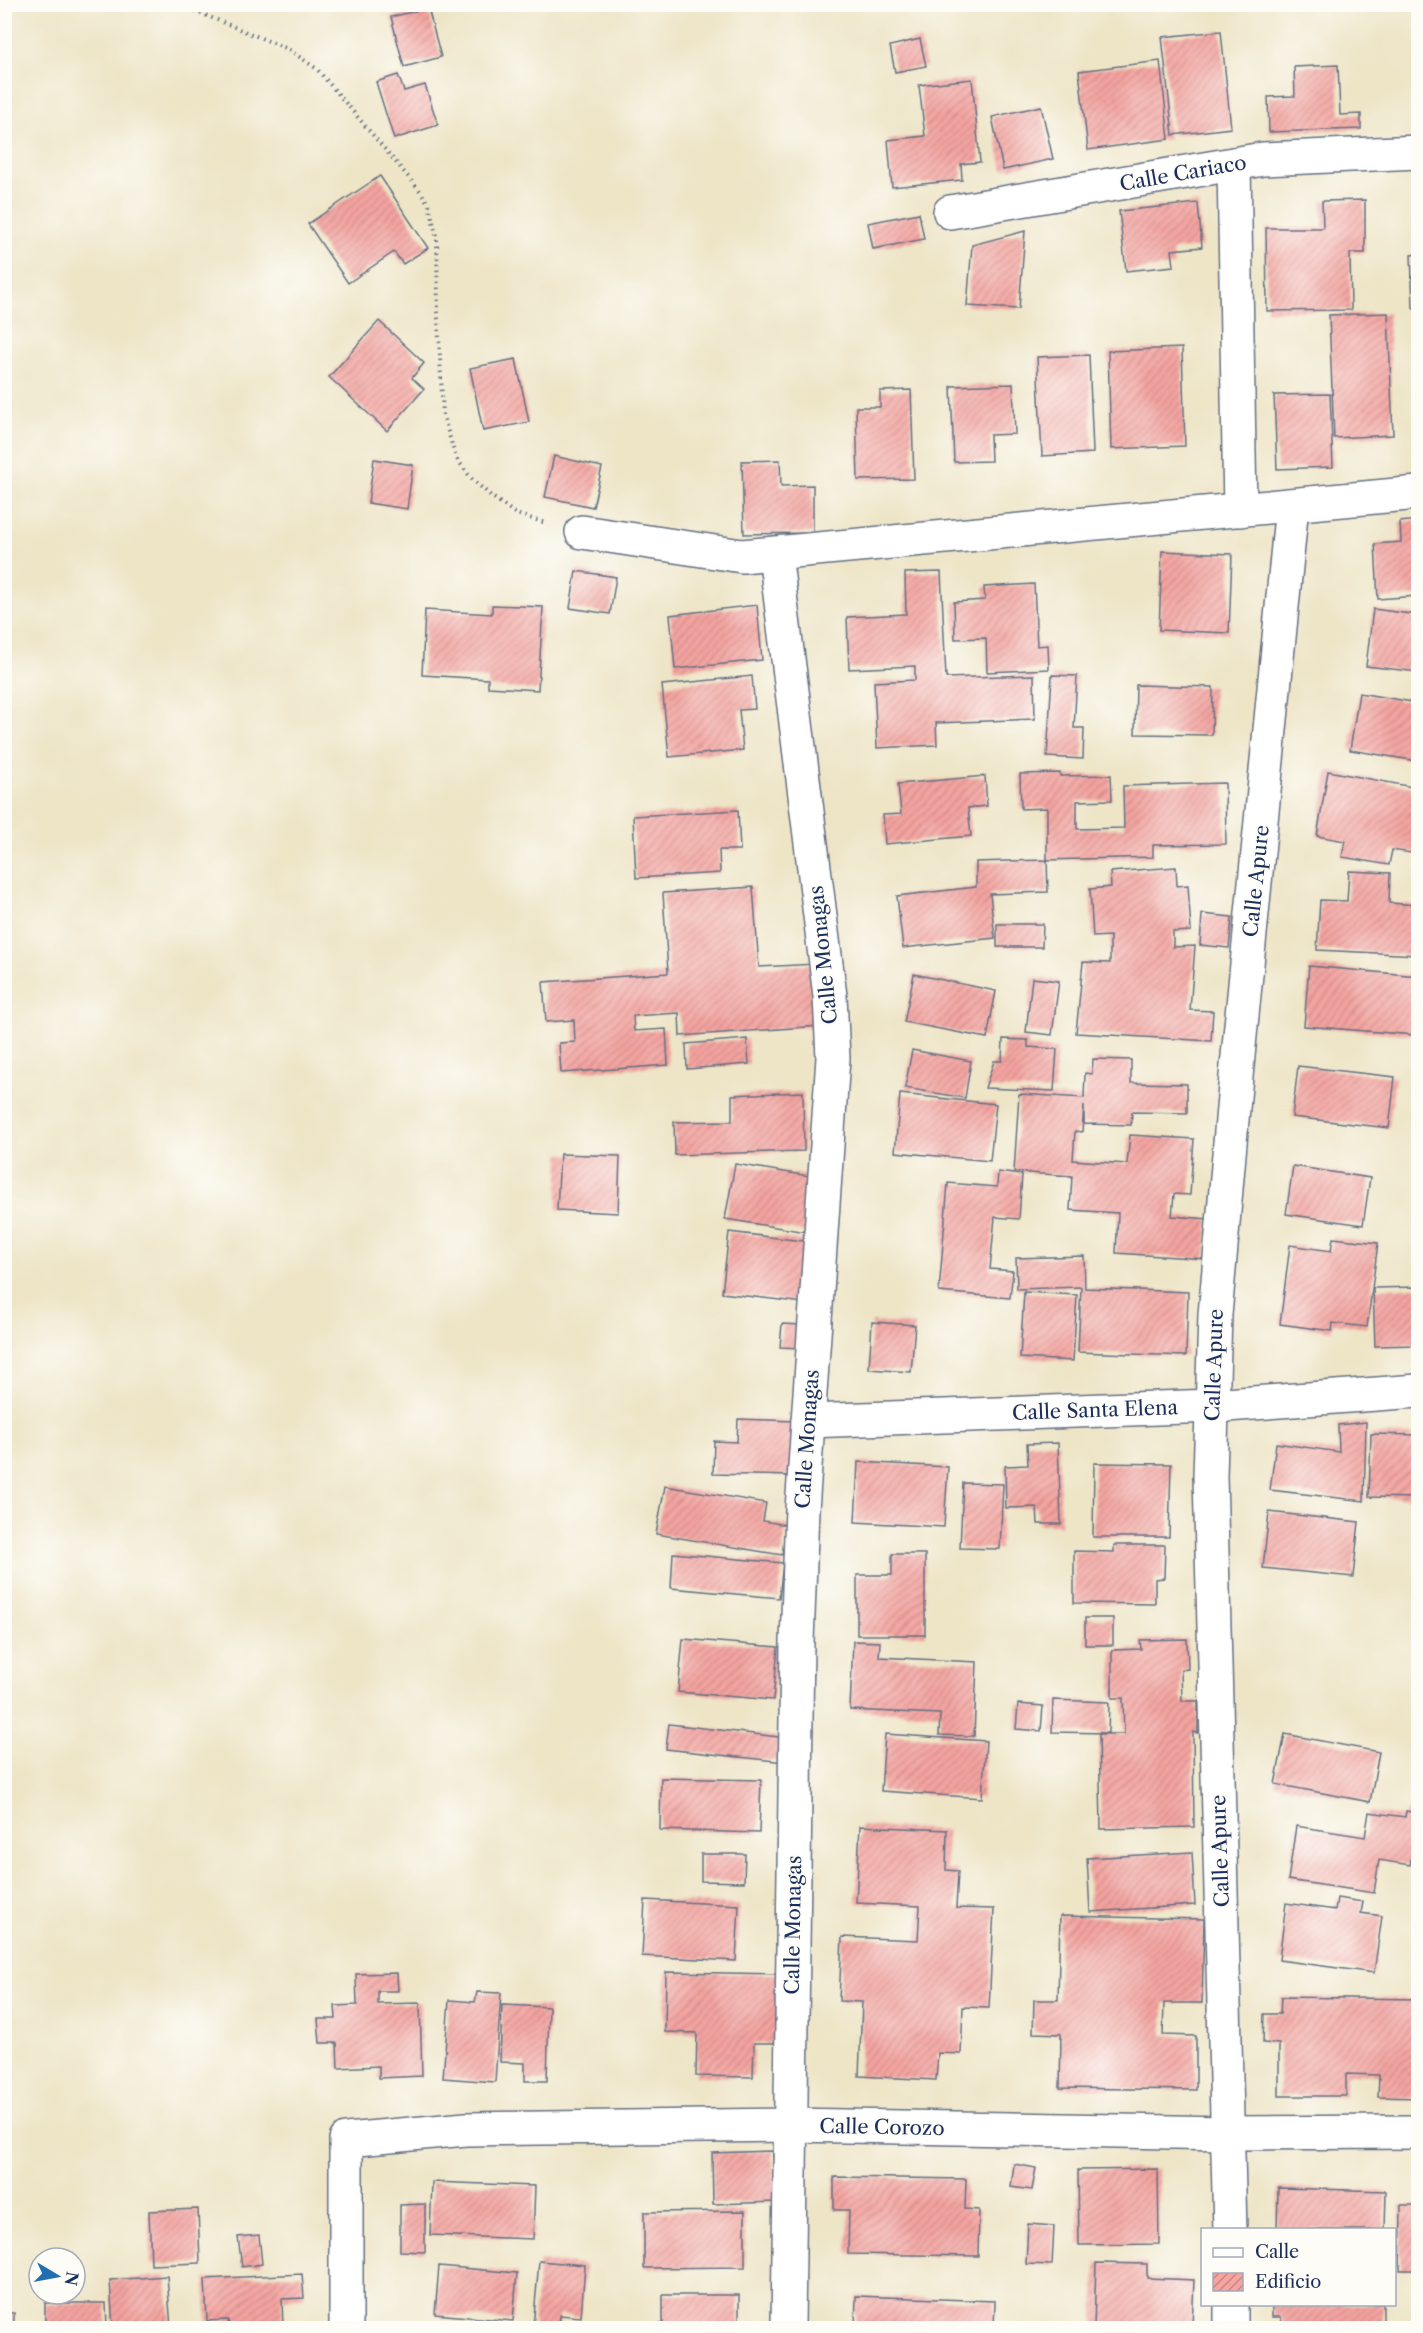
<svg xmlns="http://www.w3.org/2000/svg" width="1423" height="2333" font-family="'Libre Caslon Text',serif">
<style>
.building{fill:url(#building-hatch)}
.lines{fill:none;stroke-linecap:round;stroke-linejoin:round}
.minor-casing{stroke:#656f83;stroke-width:36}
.path{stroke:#656f83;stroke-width:4;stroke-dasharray:1.5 4.5;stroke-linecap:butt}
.minor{stroke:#fff;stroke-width:33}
.labels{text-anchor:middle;stroke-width:4.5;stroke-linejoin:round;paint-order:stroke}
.street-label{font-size:20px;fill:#1b2f5e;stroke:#fdfcf7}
</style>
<defs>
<pattern id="building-hatch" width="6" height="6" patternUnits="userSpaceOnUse" patternTransform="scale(1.5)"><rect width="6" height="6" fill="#f5a4a0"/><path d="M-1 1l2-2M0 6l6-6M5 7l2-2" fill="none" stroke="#c68686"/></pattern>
</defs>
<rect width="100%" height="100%" fill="#fdfcf7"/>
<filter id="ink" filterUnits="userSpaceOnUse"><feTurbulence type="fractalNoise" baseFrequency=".0167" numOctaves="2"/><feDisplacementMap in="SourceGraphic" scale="12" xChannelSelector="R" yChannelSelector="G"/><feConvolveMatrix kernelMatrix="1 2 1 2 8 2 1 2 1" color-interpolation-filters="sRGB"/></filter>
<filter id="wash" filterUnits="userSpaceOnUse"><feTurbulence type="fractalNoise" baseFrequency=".008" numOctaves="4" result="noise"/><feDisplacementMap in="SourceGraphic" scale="24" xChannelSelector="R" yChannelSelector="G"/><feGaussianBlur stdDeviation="1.35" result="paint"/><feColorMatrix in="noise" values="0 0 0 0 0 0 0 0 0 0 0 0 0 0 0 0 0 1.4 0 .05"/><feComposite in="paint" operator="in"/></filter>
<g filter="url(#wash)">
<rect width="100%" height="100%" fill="#eee5c7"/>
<g id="blocks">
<g class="building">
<path d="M428 8 441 57 404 67 391 17Z"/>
<path d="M1221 31 1231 128 1173 135 1162 37Z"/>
<path d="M920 39 926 66 895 72 890 46Z"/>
<path d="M1160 61 1169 139 1088 150 1079 71Z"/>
<path d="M1338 65 1340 115 1361 114V129L1269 132 1268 97 1295 96 1294 67Z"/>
<path d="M398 75 404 91 425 85 438 125 394 139 376 82Z"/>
<path d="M972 79 980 162 961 164 962 180 892 187 888 140 925 136 919 85Z"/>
<path d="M1041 106 1053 159 1003 170 992 117Z"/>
<path d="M380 176 428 248 403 264 394 252 348 283 308 224Z"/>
<path d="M1365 200V253H1350L1351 310 1267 311 1266 228H1323L1322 201Z"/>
<path d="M1198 203 1202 247 1172 250 1174 266 1126 271 1119 211Z"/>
<path d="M919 213 924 239 873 249 868 223Z"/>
<path d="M1025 231 1019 309 967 306 972 245Z"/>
<path d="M1418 254V308H1413L1411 255Z"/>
<path d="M1388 313 1393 435 1334 438 1329 315Z"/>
<path d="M379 321 424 363 412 378 424 389 387 431 329 377Z"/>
<path d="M1415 330H1418V438H1416Z"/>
<path d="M1182 348 1185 446 1111 449 1108 351Z"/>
<path d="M1089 355 1093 453 1042 456 1037 357Z"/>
<path d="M516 359 529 422 483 431 470 368Z"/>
<path d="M1013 384 1015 434 990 435 991 461 954 462 951 386Z"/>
<path d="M911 390 914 479 858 480 856 407H880V391Z"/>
<path d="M1330 394 1333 467 1277 469 1274 395Z"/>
<path d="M554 456 602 467 593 507 545 497Z"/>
<path d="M374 459 413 465 407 509 368 503Z"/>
<path d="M780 460 781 486 813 485V533L744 534 742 461Z"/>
<path d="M1418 520V596L1378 599 1375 544 1401 542 1400 522Z"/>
<path d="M1162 551 1232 554 1229 633 1159 630Z"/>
<path d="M576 571 616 577 610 614 570 608Z"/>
<path d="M941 572 946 678 1034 675 1035 719 936 723 937 745 877 748 874 682 915 680V666L849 669 847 617 906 614 905 573Z"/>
<path d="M1034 584 1037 646 1048 645 1049 669 987 672 986 638 955 639 954 602 985 600 984 587Z"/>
<path d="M492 605 543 607 538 690 488 687V679L422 675 425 610 492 614Z"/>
<path d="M757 605 762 660 675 669 670 615Z"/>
<path d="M1373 609 1418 615V672L1366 666Z"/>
<path d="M1052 675 1077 676 1074 728H1084L1083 759 1047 757Z"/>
<path d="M752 676 755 709 739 710 743 750 669 757 662 685Z"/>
<path d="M1136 685 1213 687 1212 735 1135 734Z"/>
<path d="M1359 693 1418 703V761L1350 750Z"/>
<path d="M1328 771 1418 788V854L1392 850 1389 865 1342 857 1345 841 1317 836Z"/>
<path d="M1060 773V776L1111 775 1112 800 1077 801V829L1124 828 1123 786 1225 783 1226 844 1153 845V857L1047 860 1048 892 990 894 995 938 903 948 897 896 976 887V862L1047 860V808L1021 809 1020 774Z"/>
<path d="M985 776 987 806 968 808 971 836 885 844 883 815 901 814 898 784Z"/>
<path d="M738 810 740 850H719L720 873 636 878 633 816Z"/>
<path d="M1176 867 1177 886 1188 885 1191 931 1173 932V947L1195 946 1190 1010 1213 1011 1211 1041 1076 1033 1083 962 1110 963V936L1093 937 1090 889 1111 887 1110 872Z"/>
<path d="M1349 871 1390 873 1389 903 1418 905V955L1317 950 1320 900 1347 901Z"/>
<path d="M753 887 759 967 816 964 820 1026 680 1036 679 1013 633 1016 634 1031 666 1029 668 1065 561 1073 559 1043 575 1042 574 1020 546 1022 543 982 668 973 663 893Z"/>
<path d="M1202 914 1232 917 1229 948 1200 945Z"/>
<path d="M997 924H1043L1042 947H997Z"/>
<path d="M1309 966 1418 976V1052H1413L1415 1035 1304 1026Z"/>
<path d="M914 974 996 991 987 1038 904 1022Z"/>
<path d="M1032 978 1059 981 1052 1035 1026 1032Z"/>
<path d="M747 1039 749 1064 687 1069 686 1044Z"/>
<path d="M1003 1039 1028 1040V1047L1057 1049 1054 1091 985 1088 994 1061H1002Z"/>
<path d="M912 1050 971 1061 965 1098 905 1088Z"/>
<path d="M1093 1059 1131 1060V1083L1187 1084V1113L1132 1112 1131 1125 1084 1124V1105L1082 1132 1075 1131 1073 1160 1127 1164 1130 1135 1194 1139 1190 1195 1174 1194 1172 1216 1209 1219 1206 1259 1116 1253 1118 1213 1070 1210 1072 1176 1014 1172 1019 1094 1084 1098 1085 1073 1092 1074Z"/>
<path d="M1298 1066 1395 1077 1389 1128 1292 1117Z"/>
<path d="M803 1092 804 1151 675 1155 674 1122 732 1121V1095Z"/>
<path d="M900 1094 996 1104 990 1161 895 1152Z"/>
<path d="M560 1154 620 1156 618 1213 557 1210Z"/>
<path d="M735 1164 815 1177 806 1232 725 1219Z"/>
<path d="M1293 1166 1370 1178 1363 1225 1286 1214Z"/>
<path d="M998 1172 1022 1175 1019 1219 995 1217 990 1269 1013 1271 1010 1298 939 1292 948 1183 997 1187Z"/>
<path d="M729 1232 811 1242 804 1303 722 1293Z"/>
<path d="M1333 1238 1378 1243 1367 1327 1333 1323 1332 1331 1280 1324 1290 1245 1331 1251Z"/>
<path d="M1084 1256 1085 1288 1188 1292 1186 1356 1078 1352 1081 1287 1017 1289 1016 1258Z"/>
<path d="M1418 1287V1345L1375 1346 1373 1288Z"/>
<path d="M1024 1292 1077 1295 1073 1361 1020 1358Z"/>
<path d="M872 1322 915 1325 911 1372 869 1369Z"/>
<path d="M782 1324 801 1325 800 1348 780 1347Z"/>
<path d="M738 1419 794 1421 793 1476 713 1474 714 1441 737 1442Z"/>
<path d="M1366 1422 1364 1501 1270 1490 1276 1443 1339 1452 1338 1425Z"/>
<path d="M1371 1434 1418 1435V1498L1369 1497Z"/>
<path d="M1058 1443 1061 1524H1038L1037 1507 1006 1508 1005 1466 1028 1465 1027 1444Z"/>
<path d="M858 1462 948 1467 944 1527 855 1522Z"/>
<path d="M1094 1463 1171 1464 1169 1537H1093Z"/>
<path d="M963 1483 1003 1484 1000 1549 960 1548Z"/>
<path d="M665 1486 766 1503 763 1521 787 1525 782 1555 656 1534Z"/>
<path d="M1269 1512 1359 1522 1353 1577 1263 1568Z"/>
<path d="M1114 1545H1165L1164 1578 1155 1579V1604L1074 1603V1551L1114 1552Z"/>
<path d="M673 1553 783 1563 779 1598 671 1588Z"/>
<path d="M892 1554H925V1635H857V1575H892Z"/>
<rect x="1085" y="1618" width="28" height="27"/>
<path d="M683 1639 778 1647 773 1700 678 1692Z"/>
<path d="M1187 1639 1188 1669 1181 1670 1182 1701H1198V1733L1193 1732 1194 1827 1101 1829 1099 1734H1124L1123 1698H1112V1650L1141 1649 1140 1640Z"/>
<path d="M853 1641 880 1642 879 1657 977 1662 974 1736 939 1735 940 1714 850 1710Z"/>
<path d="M1053 1700 1109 1702 1108 1733 1052 1732Z"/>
<path d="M1018 1704 1043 1706 1041 1731 1016 1729Z"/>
<path d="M669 1724 787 1738 784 1762 666 1749Z"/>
<path d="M885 1734 986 1741 982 1798 881 1791Z"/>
<path d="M1285 1734 1379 1752 1370 1802 1275 1784Z"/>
<path d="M661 1778 761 1780 759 1833 660 1830Z"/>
<path d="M1406 1811 1418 1813V1852L1412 1851 1410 1865 1379 1860 1374 1893 1288 1880 1296 1826 1365 1837 1369 1812 1405 1817Z"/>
<path d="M860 1826 947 1830 946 1870 958 1871 956 1908 994 1909 989 2008 963 2007 961 2054 938 2053 936 2080 859 2076 862 2002 839 2001 842 1937 918 1940 920 1906 856 1903Z"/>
<path d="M1192 1852 1195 1905 1090 1912 1087 1858Z"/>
<path d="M701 1854H745L744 1882 701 1881Z"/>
<path d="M1337 1898 1363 1902 1361 1913 1382 1916 1374 1973 1279 1960 1286 1903 1335 1910Z"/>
<path d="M645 1900 739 1905 736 1961 642 1956Z"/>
<path d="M1060 1916 1204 1919 1202 2003H1164L1163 2035 1196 2036V2090L1060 2088 1061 2034 1033 2033 1034 2000H1058Z"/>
<path d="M666 1972 783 1974 782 2043H754L753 2077 696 2076 697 2033 665 2032Z"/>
<path d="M397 1973 398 1991H378V2004L420 2003 422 2076 379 2078V2066L338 2068 337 2043H320L318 2019H336L335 2006 357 2005 356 1974Z"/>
<path d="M477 1992 501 1993 495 2082 443 2078 449 2000 475 2002Z"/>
<path d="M1281 1997 1418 1999V2098L1378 2097 1379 2075 1346 2074V2096H1279V2044L1263 2043 1264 2014H1280Z"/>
<path d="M502 2005 549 2007 547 2081H525V2063L500 2062Z"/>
<path d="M773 2151 775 2202 713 2204 712 2153Z"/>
<path d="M1014 2164 1036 2168 1032 2190 1011 2187Z"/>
<path d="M1158 2169 1159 2244 1079 2245 1078 2170Z"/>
<path d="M834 2177 966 2179 965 2209 979 2210 978 2256 848 2254 849 2210H834Z"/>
<path d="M432 2182 535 2186 533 2239 430 2235Z"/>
<path d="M1278 2188 1386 2191 1385 2230H1277Z"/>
<path d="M425 2204V2252L400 2251V2205Z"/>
<path d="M1401 2205H1418V2270H1400Z"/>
<path d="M198 2209 200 2263 151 2265 149 2211Z"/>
<path d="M745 2211V2267L644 2268V2212Z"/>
<path d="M1028 2224 1054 2226 1052 2265 1026 2264Z"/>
<path d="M259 2235 262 2264 242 2267 238 2237Z"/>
<path d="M539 2261 585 2265 581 2317 560 2315 559 2328 533 2327Z"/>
<path d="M1096 2263 1147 2264V2278L1194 2280 1192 2328H1094Z"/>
<path d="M439 2266 517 2273 513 2321 435 2314Z"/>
<path d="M302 2274 304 2298 282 2299 283 2328H229L228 2320 207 2321 205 2279Z"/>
<path d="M167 2276 171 2328H113L110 2280Z"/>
<path d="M663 2295H739V2328H653L654 2324H663Z"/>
<path d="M856 2296 995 2301 994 2328H855Z"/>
<path d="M45 2303H106L107 2328H45Z"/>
<path d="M1272 2304H1383V2328H1282L1281 2317H1272Z"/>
<rect x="4" y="2313" width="10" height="15"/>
</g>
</g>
</g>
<g filter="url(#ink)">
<use href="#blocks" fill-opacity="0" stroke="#656f83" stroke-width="1.5"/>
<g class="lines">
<g class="minor-casing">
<g id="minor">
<path d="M1234 164 1240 510"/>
<path d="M950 212 1263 159 1418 152"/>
<path d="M582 532 742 556 1418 493"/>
<path d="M775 554 830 996 833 1058 802 1510 797 1642 788 2328"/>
<path d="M808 1421 1212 1406 1418 1391"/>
<path d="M1230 2230 1210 1476 1215 1315 1234 1097 1292 505"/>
<path d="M346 2328V2140L466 2129 791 2125 1227 2133 1418 2132"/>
<path d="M1231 2328V2304"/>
</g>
</g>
<path class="path" d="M178 4 288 49 317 69 421 192 429 205 437 238 438 320 443 415 456 458 471 478 491 496 516 514 546 523"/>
<use href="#minor" class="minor"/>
</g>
</g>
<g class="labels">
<g class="street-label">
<text transform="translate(1183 173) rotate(-10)" y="7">Calle Cariaco</text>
<text transform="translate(1256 881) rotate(-84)" y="7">Calle Apure</text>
<text transform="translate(823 955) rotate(-96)" y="7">Calle Monagas</text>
<text transform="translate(1214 1365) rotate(-88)" y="7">Calle Apure</text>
<text transform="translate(1095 1410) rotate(-2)" y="7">Calle Santa Elena</text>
<text transform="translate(807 1439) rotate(-86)" y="7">Calle Monagas</text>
<text transform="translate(1220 1851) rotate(-92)" y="7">Calle Apure</text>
<text transform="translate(793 1925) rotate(-89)" y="7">Calle Monagas</text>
<text transform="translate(882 2127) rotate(1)" y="7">Calle Corozo</text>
</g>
</g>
<rect width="1423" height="2333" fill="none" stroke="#fdfcf7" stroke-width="24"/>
<rect x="1201" y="2228" width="195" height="78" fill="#fdfcf7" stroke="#a3aaba" stroke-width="1.5"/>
<rect x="1213" y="2248" width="30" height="9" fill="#ffffff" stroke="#a3aaba" stroke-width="1.5"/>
<text x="1255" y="2258" font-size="18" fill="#1b2f5e">Calle</text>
<rect x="1213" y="2273" width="30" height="18" fill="url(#building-hatch)" stroke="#a3aaba" stroke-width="1.5"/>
<text x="1255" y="2288" font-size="18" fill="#1b2f5e">Edificio</text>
<g transform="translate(57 2276) rotate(100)"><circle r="28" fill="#fdfcf7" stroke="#a3aaba" stroke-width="1.5"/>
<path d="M0-4.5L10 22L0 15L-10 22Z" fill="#1f6fb2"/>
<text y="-9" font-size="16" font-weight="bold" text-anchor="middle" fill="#1b2f5e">N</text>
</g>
</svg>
